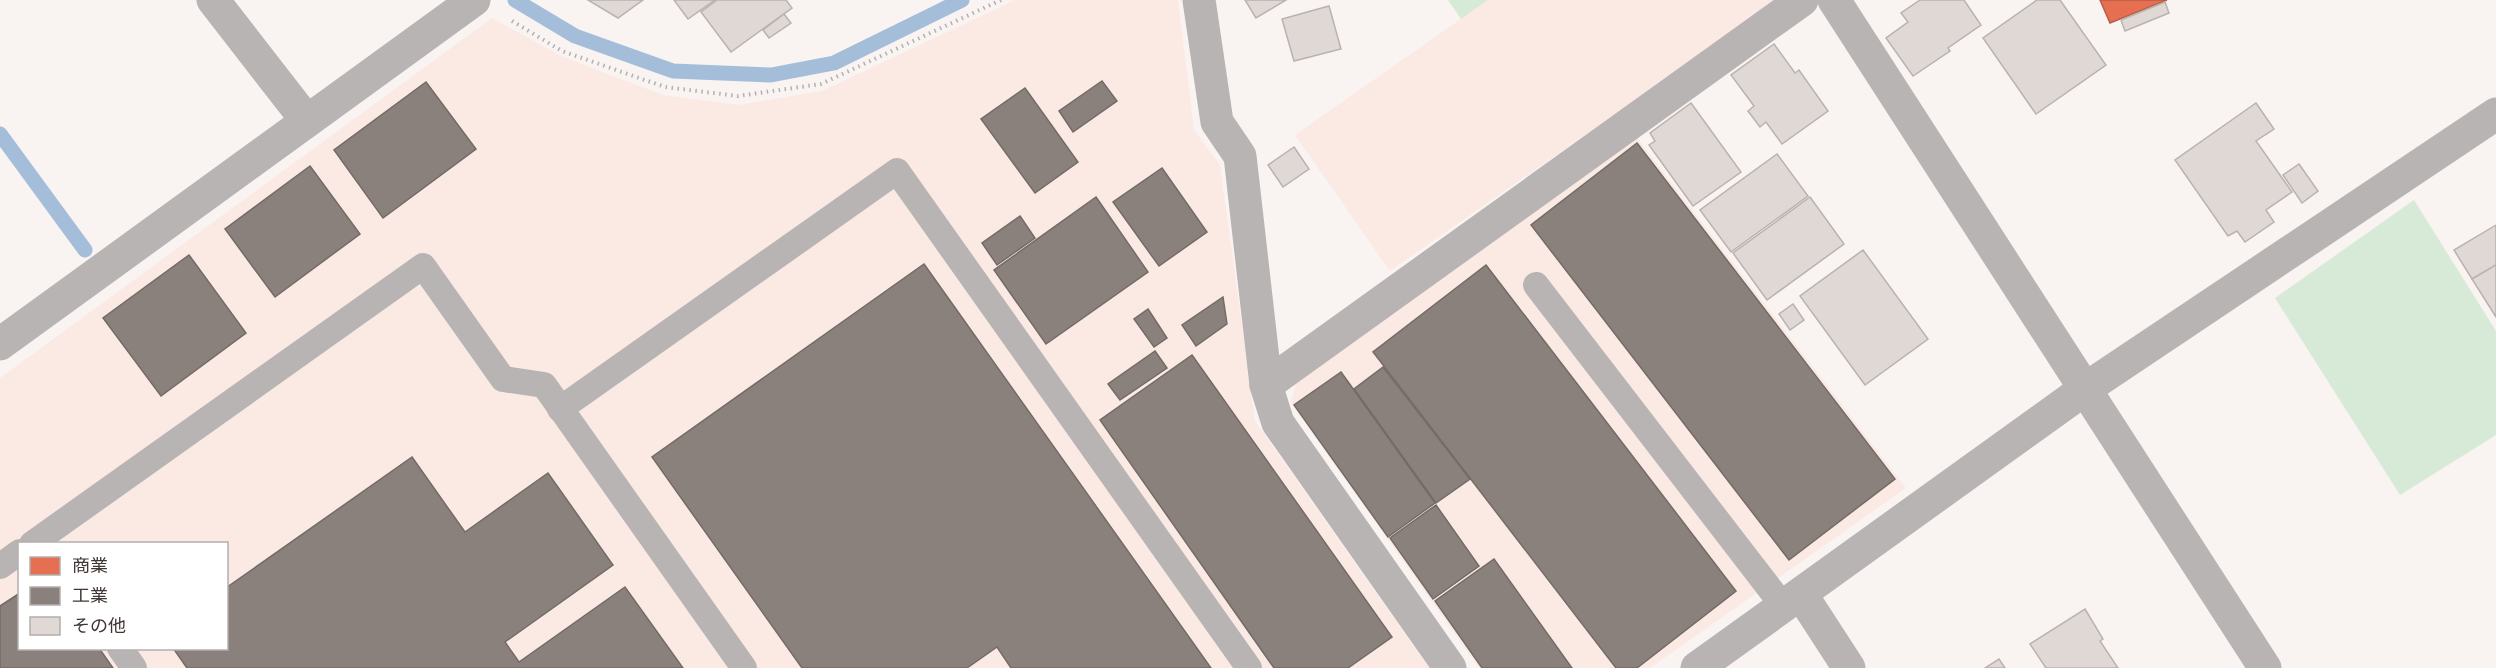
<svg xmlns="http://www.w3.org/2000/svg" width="2496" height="668" font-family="'DM Sans','Noto Sans JP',sans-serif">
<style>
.built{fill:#fbeae4;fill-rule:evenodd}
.green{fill:#d7ead7}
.shops{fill:#e76f51;stroke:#b55e48;stroke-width:1.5}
.industry{fill:#8a817c;stroke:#746b66;stroke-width:1.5}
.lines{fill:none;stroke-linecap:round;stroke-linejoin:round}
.stream{stroke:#a4beda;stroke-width:15}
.building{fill:#dfd8d5;stroke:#b9b2b0;stroke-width:1.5}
.path{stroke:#b4b0b0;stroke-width:4;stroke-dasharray:1.5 4.5;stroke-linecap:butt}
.service{stroke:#b8b4b4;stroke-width:26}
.minor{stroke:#b8b4b4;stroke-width:33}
.tertiary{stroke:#b8b4b4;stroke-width:33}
</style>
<rect width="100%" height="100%" fill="#f9f3f2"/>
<g class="built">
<path d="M1015 0H1178L1194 130 1220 165 1255 421 1429 668H0V378L492 18 563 57 663 95 738 105 822 91ZM20 544H226V648H20Z"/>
<path d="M1488 0H1778L1390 271 1295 135Z"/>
<path d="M1637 138 1906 488 1650 668H1479L1291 403 1296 383Z"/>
</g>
<g class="green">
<path d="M1448 0H1488L1461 19Z"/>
<path d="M2414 200 2496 331V435L2400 495 2275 298Z"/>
</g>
<path class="shops" d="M2100 0H2167L2110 23Z"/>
<g class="industry">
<path d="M1102 81 1117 101 1073 132 1059 111Z"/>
<path d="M426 82 476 149 383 218 334 150Z"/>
<path d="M1025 88 1078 162 1035 193 981 119Z"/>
<path d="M1637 143 1895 479 1789 560 1531 225Z"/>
<path d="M310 166 360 234 275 297 225 229Z"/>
<path d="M1162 168 1207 232 1159 266 1113 202Z"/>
<path d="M1096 197 1148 272 1046 344 994 270Z"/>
<path d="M1020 216 1035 238 997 265 982 243Z"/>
<path d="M189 255 246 333 161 396 103 318Z"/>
<path d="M924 264 1211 668H1011L997 647 967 668H802L652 457Z"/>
<path d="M1486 265 1736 591 1637 668H1616L1373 352Z"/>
<path d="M1223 297 1227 324 1196 346 1182 325Z"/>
<path d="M1148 309 1167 338 1154 347 1134 319Z"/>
<path d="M1155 351 1167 368 1120 400 1108 384Z"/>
<path d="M1192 355 1392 637 1348 668H1274L1100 420Z"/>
<path d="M1383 367 1470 479 1436 503 1354 389Z"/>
<path d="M1341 372 1435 503 1388 537 1294 405Z"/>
<path d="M412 457 465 532 548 473 613 565 505 642 519 662 625 587 683 668H187L173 648H226V588Z"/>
<path d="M1436 505 1479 566 1433 599 1390 538Z"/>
<path d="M1494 559 1572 668H1482L1435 601Z"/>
<path d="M20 593V648H99L113 668H0V606Z"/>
</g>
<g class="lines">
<g class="stream">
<path d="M515 0 575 36 673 71 771 75 834 63 962 0"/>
<path d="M0 134 85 250"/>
</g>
</g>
<g class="building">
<path d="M588 0H643L618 18Z"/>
<path d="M674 0H715L688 19Z"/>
<path d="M717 0H786L792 8 731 52 701 12Z"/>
<path d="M1245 0H1286L1256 18Z"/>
<path d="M1920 0H1964L1981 25 1948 48 1950 51 1913 76 1886 38 1908 22 1901 13Z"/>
<path d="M2037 0H2060L2106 65 2036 114 1983 38Z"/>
<path d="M2165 2 2169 13 2125 31 2121 20Z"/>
<path d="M1329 6 1341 49 1294 61 1282 19Z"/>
<path d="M784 14 791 23 769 38 763 30Z"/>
<path d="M1774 44 1795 73 1799 70 1828 111 1782 144 1766 122 1760 127 1748 111 1754 106 1731 75Z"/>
<path d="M1691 103 1741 172 1693 206 1649 145 1655 141 1650 133Z"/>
<path d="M2256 103 2274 129 2256 141 2292 192 2266 210 2274 222 2245 242 2237 231 2228 236 2175 160Z"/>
<path d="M1294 147 1309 169 1283 187 1268 165Z"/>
<path d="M1777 154 1808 196 1731 252 1700 210Z"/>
<path d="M2299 164 2318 191 2302 203 2283 175Z"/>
<path d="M1810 197 1844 244 1767 300 1733 253Z"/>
<path d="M2496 225V265L2472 279 2454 250Z"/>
<path d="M1863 250 1928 339 1865 385 1800 296Z"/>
<path d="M2496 265V317L2472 279Z"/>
<path d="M1793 304 1804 320 1790 330 1779 314Z"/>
<path d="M2085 609 2103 639 2100 641 2118 668H2046L2030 644Z"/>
<path d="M1999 659 2005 668H1985Z"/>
</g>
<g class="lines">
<path class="path" d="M512 21 562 51 665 87 738 96 821 84 1001 0"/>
<g class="service">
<path d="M1536 285 1784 607"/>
<path d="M560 409 897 171 1249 668"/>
<path d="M32 544 423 266 503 379 544 385 744 668"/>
<path d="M0 566 20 552"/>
<path d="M120 648 134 668"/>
</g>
<g class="minor">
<path d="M213 0 307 121"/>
<path d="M1199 0 1217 122 1240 156 1266 385 1278 423 1450 668"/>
<path d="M1834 0 2265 668"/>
<path d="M0 344 474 0"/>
<path d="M1266 385 1802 0"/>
<path d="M1801 594 1849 668"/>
</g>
<path class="tertiary" d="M1697 668 2085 389 2496 114"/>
</g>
<rect x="18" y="542" width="210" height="108" fill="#ffffff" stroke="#b3afae" stroke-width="1.5"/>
<rect x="30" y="557" width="30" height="18" fill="#e76f51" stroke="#b3afae" stroke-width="1.5"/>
<text x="72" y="572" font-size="18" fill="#403734">商業</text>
<rect x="30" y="587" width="30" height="18" fill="#8a817c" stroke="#b3afae" stroke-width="1.5"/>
<text x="72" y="602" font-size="18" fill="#403734">工業</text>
<rect x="30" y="617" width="30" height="18" fill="#dfd8d5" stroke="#b3afae" stroke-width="1.5"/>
<text x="72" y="632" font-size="18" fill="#403734">その他</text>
</svg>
